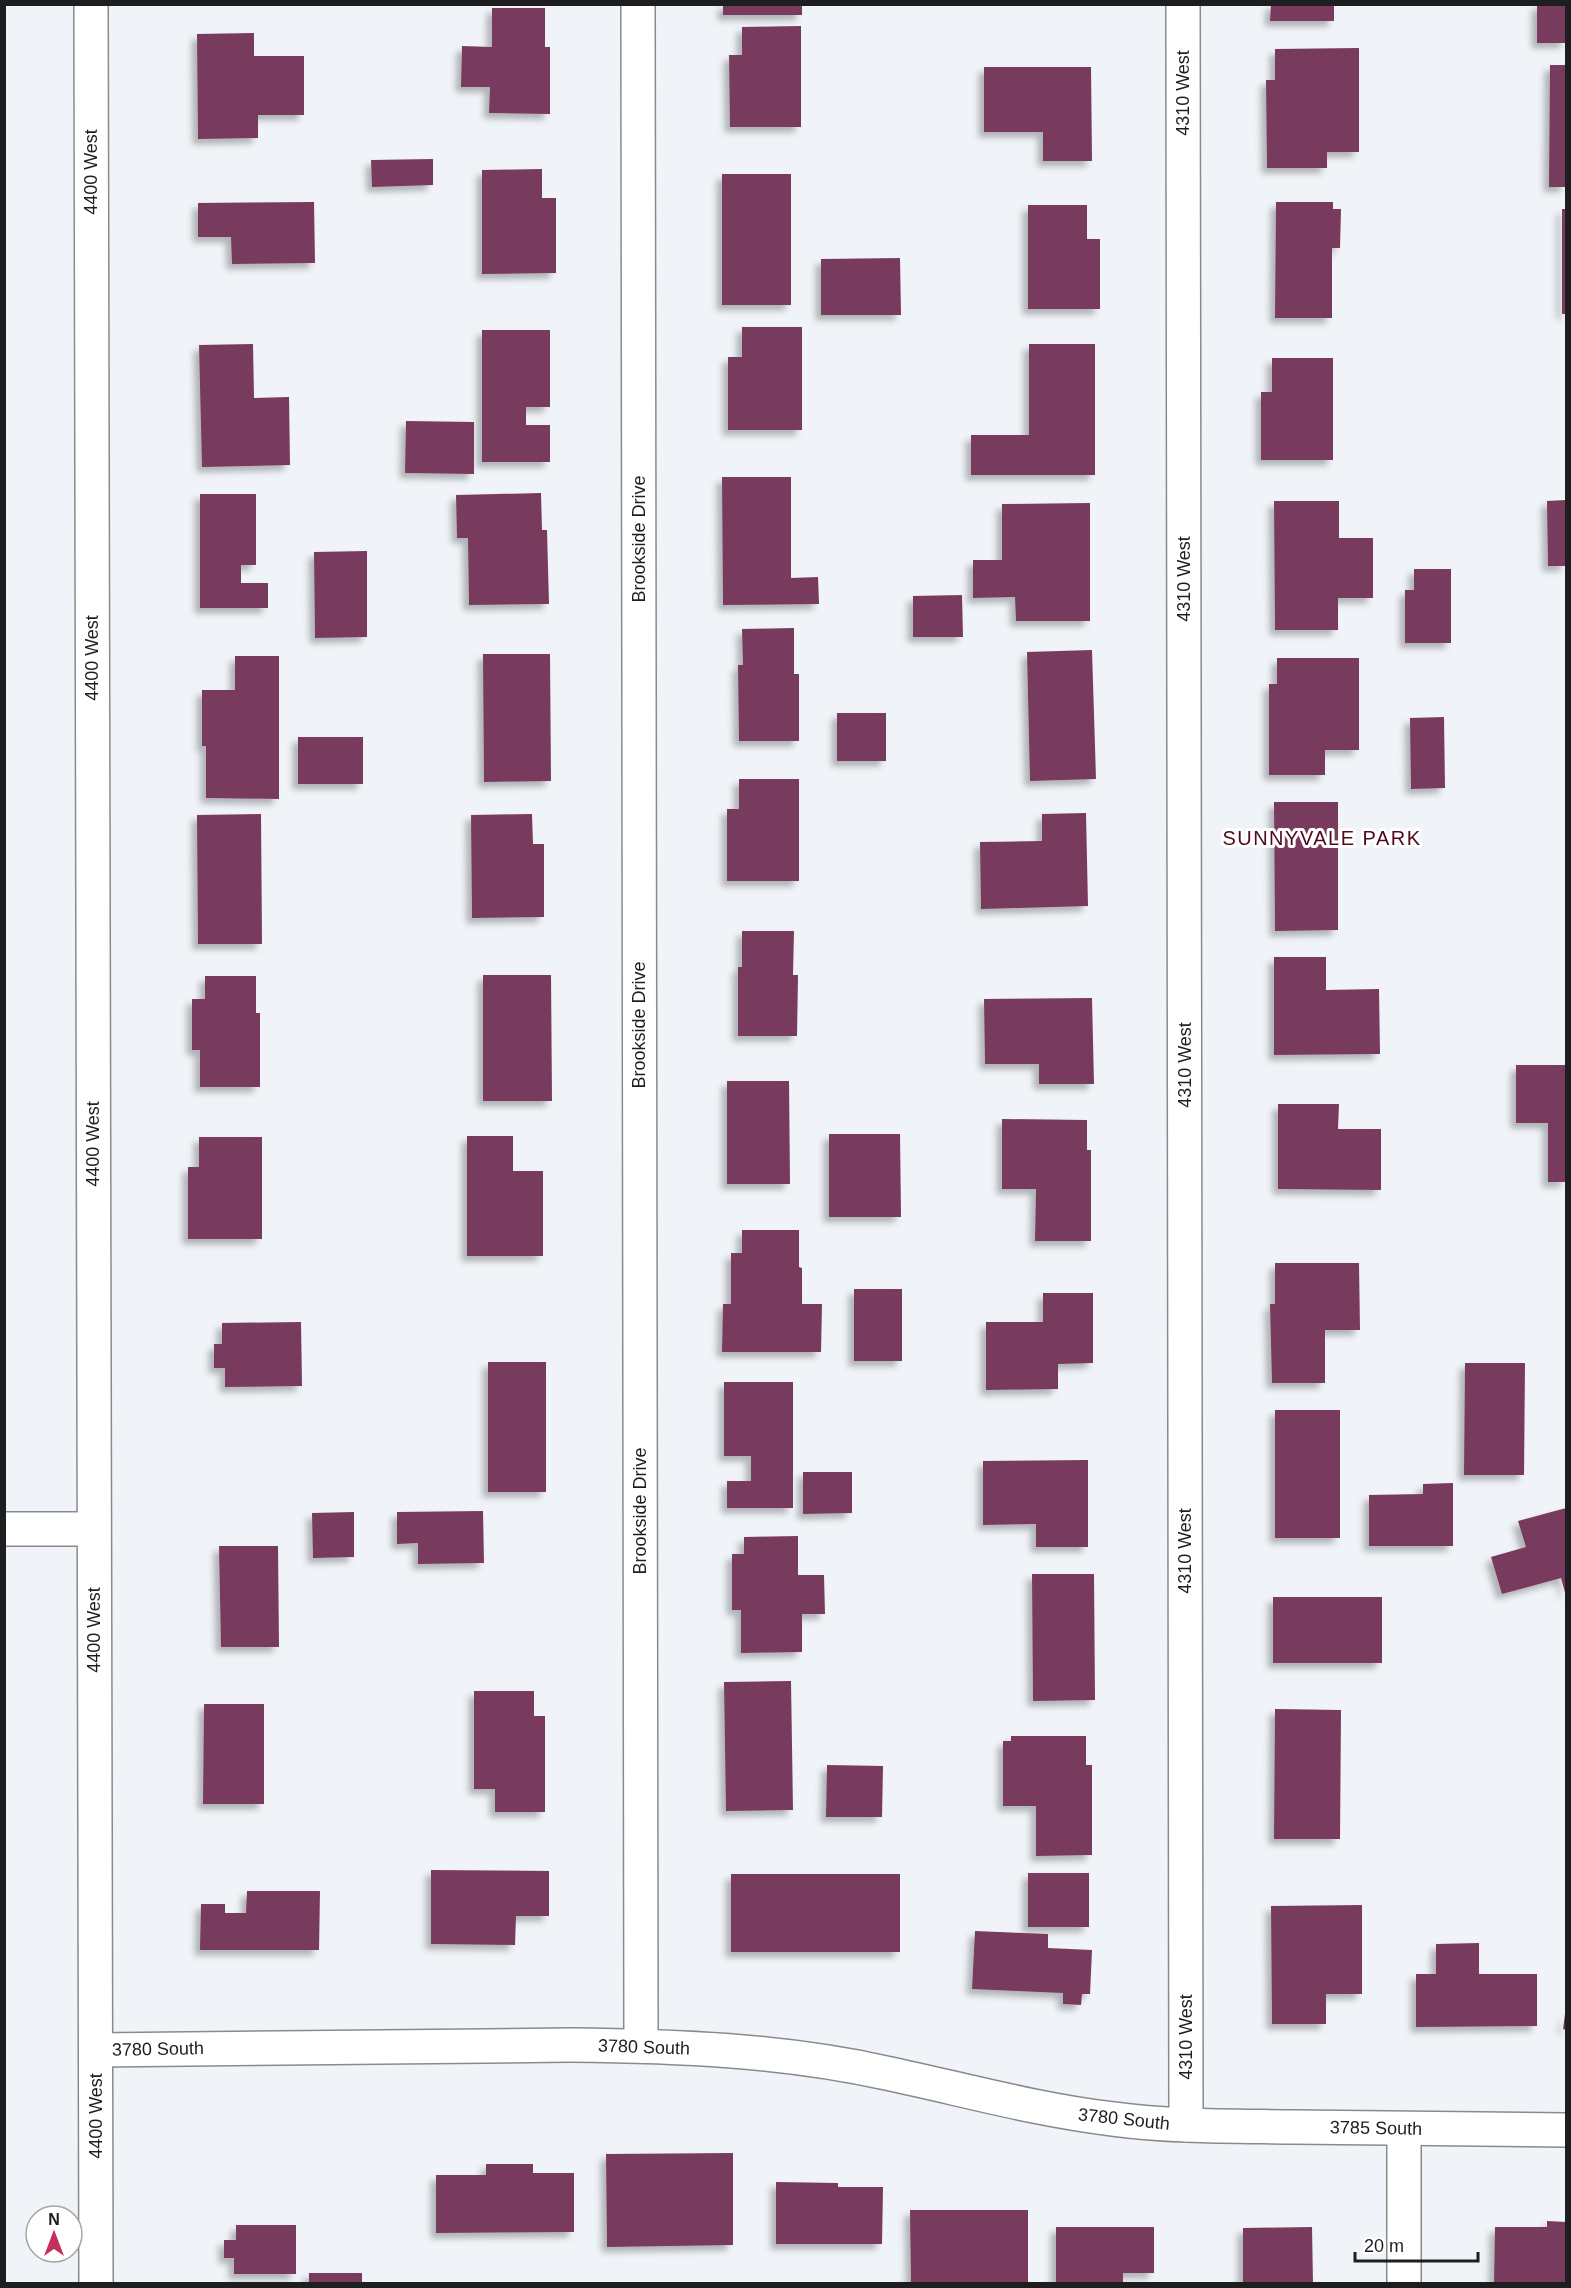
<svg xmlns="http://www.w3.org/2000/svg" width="1571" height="2288" font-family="Helvetica,sans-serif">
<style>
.building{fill:#793b5d;filter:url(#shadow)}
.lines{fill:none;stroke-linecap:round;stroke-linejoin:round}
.minor-casing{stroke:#878b8e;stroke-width:36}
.tertiary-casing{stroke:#878b8e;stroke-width:36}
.minor{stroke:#fff;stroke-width:33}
.tertiary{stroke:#fff;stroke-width:33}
.labels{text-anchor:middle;stroke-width:6;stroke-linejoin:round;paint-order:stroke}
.street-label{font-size:18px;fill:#1d1e1f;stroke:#fff}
.neighbourhood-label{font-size:20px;letter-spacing:1.5px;fill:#4e091d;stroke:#fff}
</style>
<defs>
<filter id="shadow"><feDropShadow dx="-5.5" dy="5.5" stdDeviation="3" flood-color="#0004"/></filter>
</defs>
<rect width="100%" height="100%" fill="#f0f4f8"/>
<g class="building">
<rect x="723" y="4" width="79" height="11"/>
<path d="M1271 4H1334V21H1270Z"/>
<rect x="1537" y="4" width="29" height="39"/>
<path d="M492 8H545V47H550V114L489 113 490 87H461L462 46 492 47Z"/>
<path d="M801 26V127H730L729 55H742V27Z"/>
<path d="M254 33V56H304V115H258V138L198 139 197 34Z"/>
<path d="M1359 48V152H1327V168H1267L1266 80H1275V49Z"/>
<path d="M1550 65H1566V187H1549Z"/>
<path d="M984 67H1091L1092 161H1043V132H984Z"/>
<path d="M433 159V185L372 187 371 160Z"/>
<path d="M542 169V198H556V273L482 274V170Z"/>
<rect x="722" y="174" width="69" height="131"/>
<path d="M314 202 315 263 232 264 231 237H198V203Z"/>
<path d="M1276 202H1333V209H1341L1340 248H1332V318H1275Z"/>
<path d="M1028 205H1087V239H1100V309H1028Z"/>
<rect x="1562" y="209" width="4" height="105"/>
<path d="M900 258 901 315H821V259Z"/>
<path d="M742 327H802V430H728V357H742Z"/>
<path d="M482 330H550V407H526V425H550V462H482Z"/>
<path d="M253 344 254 398 289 397 290 465 202 467 199 345Z"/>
<path d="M1029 344H1095V475H971V435H1029Z"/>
<path d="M1272 358H1333V460H1261V392H1272Z"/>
<path d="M406 421 474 422V474L405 473Z"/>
<path d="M722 477H791V578L818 577 819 604 723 605Z"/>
<path d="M541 493 542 530H547L549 604 469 605 468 538H457L456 495Z"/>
<path d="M200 494H256V565H241V583H268V608H200Z"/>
<path d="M1566 500V566H1548L1547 501Z"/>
<path d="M1274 501H1339V538H1373V598H1338V630H1275Z"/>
<path d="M1090 503V621H1016L1015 597 973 598V560H1002V504Z"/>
<path d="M367 551V637L315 638 314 552Z"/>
<path d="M1414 569H1451V643H1405V590H1414Z"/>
<path d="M962 595 963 637H913V596Z"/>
<path d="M794 628V674H799V741H739L738 665H743L742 629Z"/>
<path d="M1092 650 1096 779 1030 781 1027 652Z"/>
<path d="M483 654H550L551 781 484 782Z"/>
<path d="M235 656H279V799L206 798V746H202V690H235Z"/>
<path d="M1277 658H1359V750H1325V775H1269V684H1277Z"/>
<rect x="837" y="713" width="49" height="48"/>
<path d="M1444 717 1445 788 1411 789 1410 718Z"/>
<rect x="298" y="737" width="65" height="47"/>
<path d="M739 779H799V881H727V809H739Z"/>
<path d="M1274 802H1338V930L1275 931Z"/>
<path d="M1086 813 1088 906 981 909 980 842 1042 841V814Z"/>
<path d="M261 814 262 944H198L197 815Z"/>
<path d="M532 814 533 844H544V917L472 918 471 815Z"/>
<path d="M742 931H794L793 975H798L797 1036H738V967H742Z"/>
<path d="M1274 957H1326V990L1379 989 1380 1054 1274 1055Z"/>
<path d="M483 975H551L552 1101H483Z"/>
<path d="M205 976H256V1013H260V1087H200V1050H192V999H205Z"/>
<path d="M1092 998 1094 1084H1039V1064H985L984 999Z"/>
<path d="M1516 1065H1566V1182H1548V1123H1516Z"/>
<path d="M727 1081H789L790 1184H727Z"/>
<path d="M1278 1104H1339L1338 1129H1381V1190L1278 1189Z"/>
<path d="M1002 1119 1087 1120V1150H1091V1241H1035L1036 1189H1002Z"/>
<path d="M829 1134H900L901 1217H829Z"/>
<path d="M467 1136H513V1171H543V1256H467Z"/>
<path d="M199 1137H262V1239H188V1167H199Z"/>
<path d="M742 1230H799V1267L802 1268V1304H822L821 1352H722L723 1304H731V1253H742Z"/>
<path d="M1275 1263H1359L1360 1330H1325V1383H1272L1270 1304H1275Z"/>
<rect x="854" y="1289" width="48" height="72"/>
<path d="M1043 1293H1093V1363L1058 1364V1389L986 1390V1322H1043Z"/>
<path d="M301 1322 302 1386 225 1387V1368H214V1344H222V1323Z"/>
<rect x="488" y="1362" width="58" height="130"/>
<path d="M1465 1363H1525L1524 1475H1464Z"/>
<path d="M724 1382H793V1508H727V1481H751V1456H724Z"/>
<rect x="1275" y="1410" width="65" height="128"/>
<path d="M1088 1460V1547H1036V1524L983 1525V1461Z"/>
<path d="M803 1472H852V1513L803 1514Z"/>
<path d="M1453 1483V1546H1369V1495L1423 1494V1484Z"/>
<path d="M1566 1508V1596L1561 1578 1502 1594 1491 1557 1526 1547 1518 1521Z"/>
<path d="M483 1511 484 1563 418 1564V1543L397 1544V1512Z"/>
<path d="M354 1512V1557L313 1558 312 1513Z"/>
<path d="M798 1536V1575H824L825 1614H802V1652L741 1653V1610H732V1554H744V1537Z"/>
<path d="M219 1546H278L279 1647H221Z"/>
<path d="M1032 1574H1094L1095 1700 1033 1701Z"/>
<rect x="1273" y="1597" width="109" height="66"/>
<path d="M791 1681 793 1810 726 1811 724 1682Z"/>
<path d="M474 1691H534V1716H545V1812H495V1789H474Z"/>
<path d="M204 1704H264V1804H203Z"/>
<path d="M1275 1709 1341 1710 1340 1839H1274Z"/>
<path d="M1011 1736H1086V1765H1092V1855L1036 1856V1806H1003V1741H1011Z"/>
<path d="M827 1765 883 1766 882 1817H826Z"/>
<path d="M431 1870 549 1871V1916H516L515 1945 431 1944Z"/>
<rect x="1028" y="1873" width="61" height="54"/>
<rect x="731" y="1874" width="169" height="78"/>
<path d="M247 1891H320L319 1950H200L201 1904H225V1913H246Z"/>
<path d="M1362 1905V1994H1326V2024H1272L1271 1906Z"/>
<path d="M975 1931 1048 1934V1948L1092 1950 1090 1994H1082L1081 2005 1063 2004V1993L972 1989Z"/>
<path d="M1479 1943V1974H1537V2026L1416 2027V1974H1436V1944Z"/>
<path d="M1565 2014H1566V2030L1563 2029Z"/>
<path d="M733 2153V2245L607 2247 606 2154Z"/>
<path d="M486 2164H533V2173H574V2232L436 2233V2175H486Z"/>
<path d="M776 2182 838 2183V2187H883L882 2244H776Z"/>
<path d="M910 2210H1028V2284H911Z"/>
<path d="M1547 2221 1566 2222V2284L1494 2283 1495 2227H1547Z"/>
<path d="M236 2225H296V2274H234V2258H224V2240H236Z"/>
<path d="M1056 2227H1154V2273H1123V2284H1056Z"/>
<path d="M1312 2227 1313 2284H1243V2228Z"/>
<rect x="309" y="2273" width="53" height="11"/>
</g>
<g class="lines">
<g class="minor-casing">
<g id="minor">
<path d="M638 4 641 2046"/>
<path d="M1183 4 1186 2125"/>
<path d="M4 1529H94"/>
<path d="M96 2050 570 2045C676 2046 782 2050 886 2073 962 2089 1036 2110 1113 2119 1173 2127 1234 2126 1294 2127 1385 2128 1476 2129 1566 2130"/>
<path d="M1404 2129V2284"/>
</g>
</g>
<g class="tertiary-casing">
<path id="tertiary" d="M91 4 96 2284"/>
</g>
<use href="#minor" class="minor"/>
<use href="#tertiary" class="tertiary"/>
</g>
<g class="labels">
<g class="street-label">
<text transform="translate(1183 93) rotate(-90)" y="6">4310 West</text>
<text transform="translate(91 172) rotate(-90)" y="6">4400 West</text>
<text transform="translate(639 539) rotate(-90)" y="6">Brookside Drive</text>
<text transform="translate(1184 579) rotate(-90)" y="6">4310 West</text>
<text transform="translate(92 658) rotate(-90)" y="6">4400 West</text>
<text transform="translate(639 1025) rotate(-90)" y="6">Brookside Drive</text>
<text transform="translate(1185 1065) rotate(-90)" y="6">4310 West</text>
<text transform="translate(93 1144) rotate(-90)" y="6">4400 West</text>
<text transform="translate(640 1511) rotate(-90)" y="6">Brookside Drive</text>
<text transform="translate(1185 1551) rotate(-90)" y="6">4310 West</text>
<text transform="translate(94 1630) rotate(-90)" y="6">4400 West</text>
<text transform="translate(1186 2037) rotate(-90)" y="6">4310 West</text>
<text transform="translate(644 2047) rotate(2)" y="6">3780 South</text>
<text transform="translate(158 2049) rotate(-1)" y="6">3780 South</text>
<text transform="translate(96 2116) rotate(-90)" y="6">4400 West</text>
<text transform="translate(1124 2119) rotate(6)" y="6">3780 South</text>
<text transform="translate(1376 2128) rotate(1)" y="6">3785 South</text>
</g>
<g class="neighbourhood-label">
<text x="1322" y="845">SUNNYVALE PARK</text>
</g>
</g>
<rect width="1571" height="2288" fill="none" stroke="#1d1e1f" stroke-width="12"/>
<g transform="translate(54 2234)"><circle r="28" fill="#ffffff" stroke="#a5a5a5" stroke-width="1.5"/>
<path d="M0-4.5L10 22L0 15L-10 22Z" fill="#c23258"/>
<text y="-9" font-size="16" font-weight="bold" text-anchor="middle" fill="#1d1e1f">N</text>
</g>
<path d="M1355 2252v9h123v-9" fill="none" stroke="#1d1e1f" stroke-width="3"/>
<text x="1364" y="2252" font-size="18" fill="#1d1e1f" stroke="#ffffff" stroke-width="4.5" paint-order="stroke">20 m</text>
</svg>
